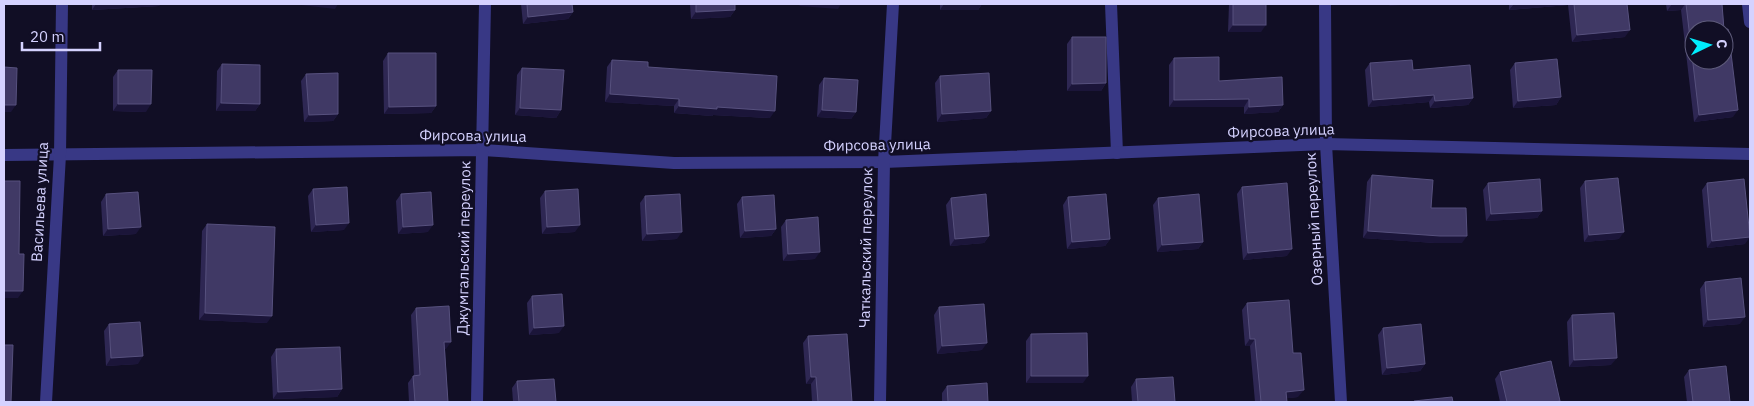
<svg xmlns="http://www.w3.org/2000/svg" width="1754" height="406" font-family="'IBM Plex Sans',sans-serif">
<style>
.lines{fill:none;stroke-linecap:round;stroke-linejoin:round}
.minor{stroke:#383885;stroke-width:12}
.wall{fill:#2e2753}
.shaded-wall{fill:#1b1539}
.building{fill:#403965;stroke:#57517e;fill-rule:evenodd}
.labels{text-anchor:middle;stroke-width:4.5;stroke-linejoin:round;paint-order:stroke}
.street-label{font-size:15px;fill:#d5d2ff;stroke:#110e25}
</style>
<rect width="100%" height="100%" fill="#110e25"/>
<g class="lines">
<g class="minor">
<path d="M1111 4 1117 153"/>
<path d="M1325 4 1326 144 1341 402"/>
<path d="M1748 4 1750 22"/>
<path d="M4 155 483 150 674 163 884 162 1326 144 1750 154"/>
<path d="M46 402 60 155 62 4"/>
<path d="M477 402 485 4"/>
<path d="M880 402 884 162 893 4"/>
</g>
</g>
<g class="wall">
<path d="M92 4H160L159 6 92 10Z"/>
<path d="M521 4H572L573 12 568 19 523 24Z"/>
<path d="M690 4H735V10L730 17 691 19Z"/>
<path d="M940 4H982L978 10H940Z"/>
<path d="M1229 4H1266L1261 32H1228Z"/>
<path d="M1509 4H1627L1625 37 1572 42 1568 5 1509 10Z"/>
<path d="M1666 4H1722L1733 117 1694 122 1681 10 1667 11Z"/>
<path d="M1072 37 1106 83 1101 91H1067V44Z"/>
<path d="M388 53 436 106 431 113 384 114 383 61Z"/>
<path d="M1174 58 1219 81 1283 105 1278 112 1244 114V107H1169V65Z"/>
<path d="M612 60 648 67 770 118 713 115 712 116 674 113V106L605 102 607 67Z"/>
<path d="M1370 63 1413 70 1473 98 1468 105 1430 108 1429 102 1368 107 1365 70Z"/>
<path d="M1515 63 1561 97 1556 105 1513 108 1510 70Z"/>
<path d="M222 64 260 104 255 111H216L217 71Z"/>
<path d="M522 68 561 110 556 118 515 115 517 75Z"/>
<path d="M118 70 146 112 113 111V77Z"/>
<path d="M306 74 338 114 333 121 304 122 301 81Z"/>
<path d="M940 76 991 111 986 118 937 122 935 83Z"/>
<path d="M824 78 856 112 851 119 817 117 819 85Z"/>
<path d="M1372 175 1431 208 1462 243H1435L1363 238 1367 182Z"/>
<path d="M1585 181 1619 239 1584 242 1580 188Z"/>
<path d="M1488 183 1542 211 1537 218 1486 221 1483 190Z"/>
<path d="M1707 183 1745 244 1707 248 1702 190Z"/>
<path d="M1242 187 1287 256 1243 260 1237 194Z"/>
<path d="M313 189 344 230 311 232 308 196Z"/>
<path d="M545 191 575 232 542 234 540 198Z"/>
<path d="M106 194 136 234 103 236 101 202Z"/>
<path d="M401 194 428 232 398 234 396 201Z"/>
<path d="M645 196 677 239 642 241 640 203Z"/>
<path d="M742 197 776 229 771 236 740 238 737 204Z"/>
<path d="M1068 197 1110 239 1105 246 1067 249 1063 205Z"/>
<path d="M951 198 989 236 984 243 950 246 946 205Z"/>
<path d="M1158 198 1203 242 1198 249 1157 252 1153 205Z"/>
<path d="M786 220 815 259 783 261 781 227Z"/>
<path d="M207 224 267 323 199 320 202 231Z"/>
<path d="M1705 282 1740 324 1703 327 1700 289Z"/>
<path d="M532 296 559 333 529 335 527 303Z"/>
<path d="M1247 303 1293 353 1298 397 1287 398V402H1255L1250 346H1245L1242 310Z"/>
<path d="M939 307 982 350 937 354 934 315Z"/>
<path d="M416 308 446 349H445L448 402H409L408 383 413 376H414L411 315Z"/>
<path d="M1572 315 1611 365 1569 367 1567 322Z"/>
<path d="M109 324 138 364 106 366 104 331Z"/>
<path d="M1383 328 1425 364 1420 371 1382 375 1378 335Z"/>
<path d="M1031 334 1083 383H1026V341Z"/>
<path d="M808 336 852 402H812L811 384H806L803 343Z"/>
<path d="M276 349 342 389 337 397 273 399 271 357Z"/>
<path d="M1689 370 1730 402H1687L1684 377Z"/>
<path d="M1500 372 1559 402H1500L1495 379Z"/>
<path d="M1136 379 1175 402H1132L1131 387Z"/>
<path d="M517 381 556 402H513L512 388Z"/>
<path d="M947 386 988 402H942V393Z"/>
</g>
<g class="shaded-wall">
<path d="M96 4H160L159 6 92 10Z"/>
<path d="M293 4H338L335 9Z"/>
<path d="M801 4H841L838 9 799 6Z"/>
<path d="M944 4H982L978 10H940Z"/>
<path d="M1391 4H1413L1389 6Z"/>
<path d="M1514 4H1569L1568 5 1509 10Z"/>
<path d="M1672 4H1685L1681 10 1667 11Z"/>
<path d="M735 10 730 17 691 19 696 12Z"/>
<path d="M573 12 568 19 523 24 528 17Z"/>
<path d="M1233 25H1266L1261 32H1228Z"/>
<path d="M1630 30 1625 37 1572 42 1577 35Z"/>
<path d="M1106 83 1101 91H1067L1072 84Z"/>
<path d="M610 94 679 99 674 106 605 102Z"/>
<path d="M1434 95 1429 102 1368 107 1373 100Z"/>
<path d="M1561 97 1556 105 1513 108 1518 101Z"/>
<path d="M1473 98 1468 105 1430 108 1435 101Z"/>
<path d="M1249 99 1244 107H1169L1174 100Z"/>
<path d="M221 103 260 104 255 111H216Z"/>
<path d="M118 104H151L146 112 113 111Z"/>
<path d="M4 105H16L11 112H4Z"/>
<path d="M1283 105 1278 112 1244 114 1249 107Z"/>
<path d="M436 106 431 113 384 114 389 107Z"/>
<path d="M679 106 717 107 775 111 770 118 713 115 712 116 674 113Z"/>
<path d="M520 108 561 110 556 118 515 115Z"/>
<path d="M822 110 856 112 851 119 817 117Z"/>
<path d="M1738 110 1733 117 1694 122 1699 115Z"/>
<path d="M991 111 986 118 937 122 942 114Z"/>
<path d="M338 114 333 121 304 122 309 115Z"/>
<path d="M1542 211 1537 218 1486 221 1491 214Z"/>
<path d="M349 223 344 230 311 232 316 225Z"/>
<path d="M433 225 428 232 398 234 403 227Z"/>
<path d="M580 225 575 232 542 234 547 227Z"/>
<path d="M141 227 136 234 103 236 108 229Z"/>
<path d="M776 229 771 236 740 238 745 231Z"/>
<path d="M1368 231 1467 236 1462 243H1435L1363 238Z"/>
<path d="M682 232 677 239 642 241 647 234Z"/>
<path d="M1624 232 1619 239 1584 242 1589 235Z"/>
<path d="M989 236 984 243 950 246 955 239Z"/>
<path d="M1750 237 1745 244 1707 248 1712 241Z"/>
<path d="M1110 239 1105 246 1067 249 1072 242Z"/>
<path d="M1203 242 1198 249 1157 252 1162 245Z"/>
<path d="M1292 249 1287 256 1243 260 1248 253Z"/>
<path d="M820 252 815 259 783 261 788 254Z"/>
<path d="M4 291H23L18 298H4Z"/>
<path d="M205 313 272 316 267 323 199 320Z"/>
<path d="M1745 317 1740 324 1703 327 1708 320Z"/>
<path d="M564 326 559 333 529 335 534 328Z"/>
<path d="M1250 339H1255L1250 346H1245Z"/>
<path d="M444 342H451L446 349 439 350Z"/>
<path d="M987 343 982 350 937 354 942 346Z"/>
<path d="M143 356 138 364 106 366 111 358Z"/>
<path d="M1617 358 1611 365 1569 367 1574 360Z"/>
<path d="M1425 364 1420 371 1382 375 1387 368Z"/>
<path d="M1031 376H1088L1083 383H1026Z"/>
<path d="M811 377H816L811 384H806Z"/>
<path d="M342 389 337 397 273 399 278 392Z"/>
<path d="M1304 390 1298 397 1281 399 1286 392Z"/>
</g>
<g class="building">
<path d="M527 4H572L573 12 528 17Z"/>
<path d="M696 4H735V10L696 12Z"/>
<rect x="1233" y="4" width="33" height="21"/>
<path d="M1574 4H1627L1630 30 1577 35Z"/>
<path d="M1686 4H1722L1724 30 1728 29 1738 110 1699 115ZM1694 30H1724V60H1694Z"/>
<path d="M1072 37H1106V83L1072 84Z"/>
<path d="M388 53H436V106L389 107Z"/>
<path d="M1219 57V81L1282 77 1283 105 1249 107V99L1174 100V58Z"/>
<path d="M1557 59 1561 97 1518 101 1515 63Z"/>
<path d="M612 60 648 62V67L777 76 775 111 717 107V109L679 106V99L610 94Z"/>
<path d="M1412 60 1413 70 1470 65 1473 98 1435 101 1434 95 1373 100 1370 63Z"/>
<path d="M222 64 260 65V104L221 103Z"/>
<path d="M4 67 17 68 16 105H4Z"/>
<path d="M522 68 564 70 561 110 520 108Z"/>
<path d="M118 70H152L151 104H118Z"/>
<path d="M338 73V114L309 115 306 74Z"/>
<path d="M989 73 991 111 942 114 940 76Z"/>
<path d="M824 78 858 80 856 112 822 110Z"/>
<path d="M1372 175 1433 180 1431 208H1466L1467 236H1440L1368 231Z"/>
<path d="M1618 178 1624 232 1589 235 1585 181Z"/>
<path d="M1540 179 1542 211 1491 214 1488 183Z"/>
<path d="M1744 179 1750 237 1712 241 1707 183Z"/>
<path d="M4 181H20L19 254H24L23 291H4Z"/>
<path d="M1287 183 1292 249 1248 253 1242 187Z"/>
<path d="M347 187 349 223 316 225 313 189Z"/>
<path d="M578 189 580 225 547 227 545 191Z"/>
<path d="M138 192 141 227 108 229 106 194Z"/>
<path d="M431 192 433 225 403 227 401 194Z"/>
<path d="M680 194 682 232 647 234 645 196Z"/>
<path d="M986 194 989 236 955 239 951 198Z"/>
<path d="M1106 194 1110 239 1072 242 1068 197Z"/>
<path d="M1199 194 1203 242 1162 245 1158 198Z"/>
<path d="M774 195 776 229 745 231 742 197Z"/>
<path d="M818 217 820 252 788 254 786 220Z"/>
<path d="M207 224 275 227 272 316 205 313Z"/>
<path d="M1741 278 1745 317 1708 320 1705 282Z"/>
<path d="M562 294 564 326 534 328 532 296Z"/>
<path d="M1289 300 1293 353H1301L1304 390 1286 392 1287 402H1261L1255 339H1250L1247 303Z"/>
<path d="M984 304 987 343 942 346 939 307Z"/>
<path d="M449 306 451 342H444L448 402H415L413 376 420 375 416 308Z"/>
<path d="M1614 313 1617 358 1574 360 1572 315Z"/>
<path d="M140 322 143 356 111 358 109 324Z"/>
<path d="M1421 324 1425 364 1387 368 1383 328Z"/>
<path d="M1087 333 1088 376H1031V334Z"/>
<path d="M847 334 852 402H818L816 377H811L808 336Z"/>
<path d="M4 345H13L11 402H4Z"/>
<path d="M340 347 342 389 278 392 276 349Z"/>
<path d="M1551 361 1560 401 1554 402H1507L1500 372Z"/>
<path d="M1726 366 1730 402H1693L1689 370Z"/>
<path d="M1173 377 1175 402H1138L1136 379Z"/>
<path d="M554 379 556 402H519L517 381Z"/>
<path d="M987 383 988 402H948L947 386Z"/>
<path d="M1452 397 1453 402H1414V401Z"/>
</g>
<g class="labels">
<g class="street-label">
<text transform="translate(1281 131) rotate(-2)" y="5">Фирсова улица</text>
<text transform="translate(473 136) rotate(1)" y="5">Фирсова улица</text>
<text transform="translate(877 145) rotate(-1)" y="5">Фирсова улица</text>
<text transform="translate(40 202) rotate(-87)" y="5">Васильева улица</text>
<text transform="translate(1314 219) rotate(-93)" y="5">Озерный переулок</text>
<text transform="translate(464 248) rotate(-89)" y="5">Джумгальский переулок</text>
<text transform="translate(866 248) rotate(-89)" y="5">Чаткальский переулок</text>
</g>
</g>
<rect width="1754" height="406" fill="none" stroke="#d5d2ff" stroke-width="10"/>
<g transform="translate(1709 45) rotate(85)"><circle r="24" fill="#110e25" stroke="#5f5c7c"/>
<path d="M0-4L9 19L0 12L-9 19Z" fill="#00edfd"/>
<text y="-8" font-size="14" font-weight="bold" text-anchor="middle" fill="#d5d2ff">С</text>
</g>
<path d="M22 42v8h78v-8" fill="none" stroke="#d5d2ff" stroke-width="2.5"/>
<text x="30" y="42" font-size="15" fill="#d5d2ff" stroke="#110e25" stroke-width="4" paint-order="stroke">20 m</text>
</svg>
